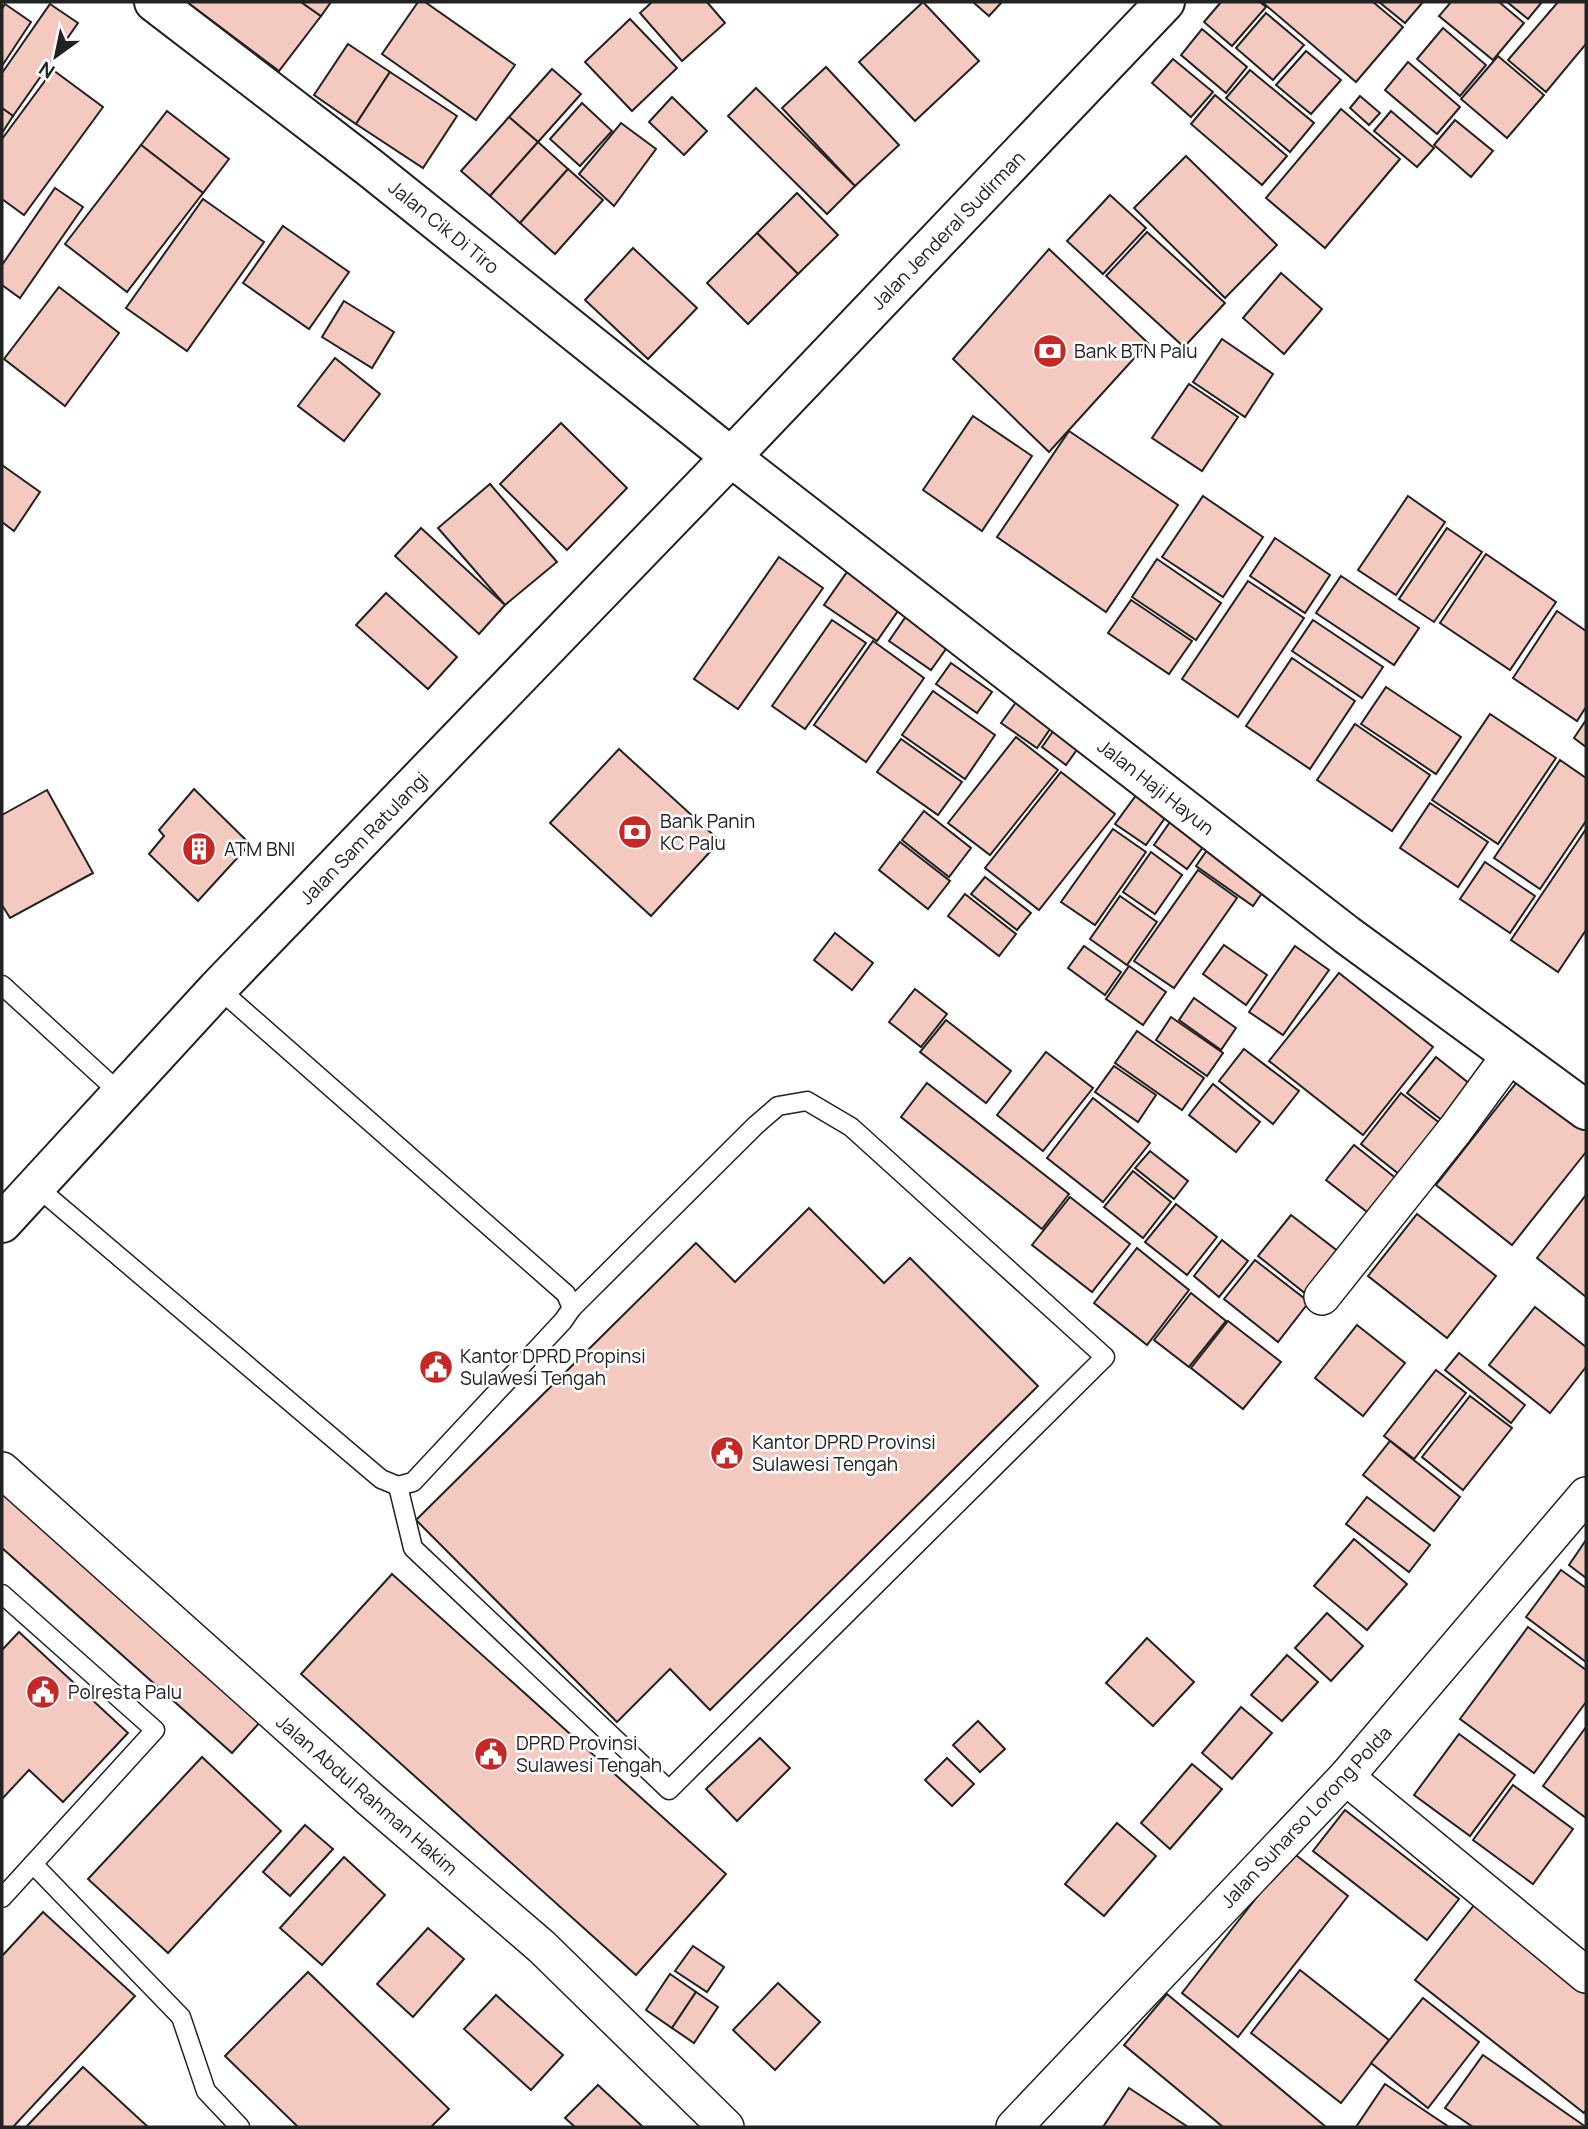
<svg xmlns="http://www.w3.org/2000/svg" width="1588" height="2129" font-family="Manrope,sans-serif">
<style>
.building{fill:#f3c9c0;stroke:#222;stroke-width:2}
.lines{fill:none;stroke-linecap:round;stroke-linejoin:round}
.lane-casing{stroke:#222;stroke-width:21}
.street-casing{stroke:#222;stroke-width:38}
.secondary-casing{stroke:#222;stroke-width:42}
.highway-casing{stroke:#222;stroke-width:42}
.lane{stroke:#fff;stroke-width:18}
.street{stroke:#fff;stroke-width:35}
.secondary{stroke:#fff;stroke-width:38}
.highway{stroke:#fff;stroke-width:38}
.labels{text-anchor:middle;stroke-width:5;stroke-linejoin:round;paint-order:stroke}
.street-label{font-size:19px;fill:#222;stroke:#fff}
.poi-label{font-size:19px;fill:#222;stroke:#fff;text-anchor:start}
</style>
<rect width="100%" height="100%" fill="#fff"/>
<g class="building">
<path d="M187 2H301L321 16 279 71Z"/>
<path d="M301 2H331L321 16Z"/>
<path d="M418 2H425L515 65 476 120 382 54Z"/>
<path d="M652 2H707L725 23 682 61 640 13Z"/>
<path d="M923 2 979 61 915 121 859 62Z"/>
<path d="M973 2H1002L989 16Z"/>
<path d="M1221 2H1260L1266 7 1232 46 1204 22Z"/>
<path d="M1262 2H1373L1403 27 1356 82Z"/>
<path d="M1379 2H1423L1405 23Z"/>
<path d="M1451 2H1499L1524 23 1493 60 1439 16Z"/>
<path d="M1507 2H1542L1528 19Z"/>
<path d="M1558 2H1586V44L1546 92 1508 60Z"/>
<path d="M5 4 31 22 2 66V9Z"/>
<path d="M50 4 78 23 13 116 2 108V73Z"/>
<path d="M1266 13 1304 45 1273 80 1236 48Z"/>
<path d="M630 19 677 68 632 111 585 62Z"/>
<path d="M1443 28 1486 65 1460 96 1417 59Z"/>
<path d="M1202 29 1247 67 1226 93 1181 55Z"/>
<path d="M348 44 390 72 356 124 314 95Z"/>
<path d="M1306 51 1341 80 1311 114 1276 85Z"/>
<path d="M1498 56 1544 95 1507 138 1461 99Z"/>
<path d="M1173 59 1213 92 1191 117 1152 83Z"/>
<path d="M1408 62 1460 107 1437 134 1385 90Z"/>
<path d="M826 67 899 145 855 186 782 108Z"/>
<path d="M552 69 581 94 538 142 509 117Z"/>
<path d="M53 70 103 107 24 215 2 199V139Z"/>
<path d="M1250 70 1314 123 1290 152 1226 98Z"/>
<path d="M390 72 457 116 423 168 356 124Z"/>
<path d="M756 88 855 186 827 214 728 116Z"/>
<path d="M1215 95 1287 156 1262 185 1191 124Z"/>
<path d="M1360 96 1380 113 1369 125 1350 108Z"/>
<path d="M672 97 707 131 684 155 649 122Z"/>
<path d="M582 103 612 131 580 166 550 139Z"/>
<path d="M2 108 13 116 2 133Z"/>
<path d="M1341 109 1400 159 1325 248 1266 198Z"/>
<path d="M167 111 229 159 203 193 141 145Z"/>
<path d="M1391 111 1434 148 1417 167 1374 131Z"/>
<path d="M509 117 538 142 490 196 461 171Z"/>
<path d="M1455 120 1493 151 1471 177 1434 145Z"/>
<path d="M621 123 656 149 614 206 579 174Z"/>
<path d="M538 142 568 169 520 223 490 196Z"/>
<path d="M141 145 203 193 127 292 65 244Z"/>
<path d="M1186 156 1277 245 1225 298 1134 208Z"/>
<path d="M568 169 603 200 555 254 520 223Z"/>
<path d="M55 188 83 207 20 298 2 285V265Z"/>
<path d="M797 193 838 235 798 274 757 233Z"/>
<path d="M1110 195 1146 228 1103 274 1067 241Z"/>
<path d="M203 199 264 242 187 351 126 308Z"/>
<path d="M283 226 349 272 309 329 243 283Z"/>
<path d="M1147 232 1225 303 1184 347 1106 276Z"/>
<path d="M757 233 798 274 748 324 707 283Z"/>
<path d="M633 248 697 308 648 359 585 300Z"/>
<path d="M1049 249 1148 343 1049 452 953 359Z"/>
<path d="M1281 273 1322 309 1284 354 1243 318Z"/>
<path d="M59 287 119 333 65 406 4 359Z"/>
<path d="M344 301 394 332 372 368 322 337Z"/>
<path d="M1222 339 1273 374 1245 417 1193 382Z"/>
<path d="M335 358 380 394 344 441 298 406Z"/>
<path d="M1189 384 1238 417 1202 471 1152 438Z"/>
<path d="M973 416 1032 456 982 531 923 490Z"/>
<path d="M561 423 627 488 567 550 500 484Z"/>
<path d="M1069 431 1178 505 1106 612 997 537Z"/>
<path d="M2 465 40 492 14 531 2 522Z"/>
<path d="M490 484 557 562 505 605 438 528Z"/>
<path d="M1203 496 1263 537 1223 597 1162 557Z"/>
<path d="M1408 496 1445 522 1396 595 1358 570Z"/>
<path d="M421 528 505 605 479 634 395 556Z"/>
<path d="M1447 528 1482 552 1434 622 1399 599Z"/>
<path d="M1275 538 1330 575 1305 613 1250 576Z"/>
<path d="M1486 554 1556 602 1510 670 1440 623Z"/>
<path d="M779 557 823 588 738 709 694 679Z"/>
<path d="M1157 559 1221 603 1196 640 1132 597Z"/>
<path d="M847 572 900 608 877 641 824 605Z"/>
<path d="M1341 576 1419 628 1394 665 1316 613Z"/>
<path d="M1248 581 1304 618 1238 717 1182 679Z"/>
<path d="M386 593 457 657 428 689 356 625Z"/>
<path d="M1131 600 1192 641 1169 674 1108 633Z"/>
<path d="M911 609 953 639 931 670 889 641Z"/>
<path d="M1557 611 1586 631V707L1577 721 1513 678Z"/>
<path d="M832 620 866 643 805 729 772 706Z"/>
<path d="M1313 620 1383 667 1362 698 1292 651Z"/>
<path d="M873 641 924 678 866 762 814 725Z"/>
<path d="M1292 658 1355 701 1310 769 1246 726Z"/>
<path d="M951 663 992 692 977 713 936 684Z"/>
<path d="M1386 687 1461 737 1436 774 1361 724Z"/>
<path d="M933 691 995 735 965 779 902 735Z"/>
<path d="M1024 691 1059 716 1037 748 1001 723Z"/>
<path d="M1490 714 1556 758 1498 844 1432 800Z"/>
<path d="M1061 720 1086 737 1066 765 1042 747Z"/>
<path d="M1586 720V747L1574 738Z"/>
<path d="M1355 724 1430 775 1392 831 1317 780Z"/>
<path d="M1016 737 1058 770 990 855 948 823Z"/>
<path d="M901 739 962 782 938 815 877 772Z"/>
<path d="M619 749 720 841 651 916 550 823Z"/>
<path d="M1560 760 1586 778V821L1540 889 1494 858Z"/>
<path d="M1061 772 1115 814 1039 910 985 868Z"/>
<path d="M194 789 250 844 198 901 149 854 164 836 159 830Z"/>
<path d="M47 790 93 873 10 918 2 905V815Z"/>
<path d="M1137 794 1167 815 1146 845 1115 824Z"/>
<path d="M1430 803 1488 842 1458 887 1400 848Z"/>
<path d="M924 811 971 848 949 877 902 840Z"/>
<path d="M1177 812 1211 836 1187 869 1154 845Z"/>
<path d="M1113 829 1146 852 1095 925 1061 902Z"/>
<path d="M1586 829V930L1558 972 1511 940Z"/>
<path d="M1217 836 1274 876 1253 906 1196 866Z"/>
<path d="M900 842 950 881 928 909 879 870Z"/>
<path d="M1151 852 1182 875 1155 914 1123 892Z"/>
<path d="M1485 862 1535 896 1510 933 1460 899Z"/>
<path d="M1198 870 1237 898 1174 988 1134 961Z"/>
<path d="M985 877 1031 913 1017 930 971 894Z"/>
<path d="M965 894 1016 934 999 956 948 916Z"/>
<path d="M1120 896 1157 922 1127 965 1090 939Z"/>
<path d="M835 933 873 963 852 990 814 960Z"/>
<path d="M1224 945 1267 975 1246 1005 1203 974Z"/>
<path d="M1084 946 1121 972 1105 995 1068 968Z"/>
<path d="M1295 946 1329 970 1283 1035 1249 1012Z"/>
<path d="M1129 966 1166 992 1143 1025 1106 999Z"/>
<path d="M1339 973 1433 1047 1363 1135 1269 1061Z"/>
<path d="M915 989 947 1014 921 1047 889 1022Z"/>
<path d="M1194 998 1236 1028 1221 1050 1179 1020Z"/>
<path d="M1171 1017 1223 1053 1207 1076 1156 1040Z"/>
<path d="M946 1020 1011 1071 986 1103 920 1052Z"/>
<path d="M1137 1031 1204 1078 1182 1110 1115 1063Z"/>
<path d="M1244 1049 1299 1091 1273 1124 1219 1081Z"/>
<path d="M1046 1052 1093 1088 1043 1151 997 1115Z"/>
<path d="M1436 1057 1480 1092 1452 1128 1407 1093Z"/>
<path d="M1114 1066 1156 1095 1138 1122 1095 1092Z"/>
<path d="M1521 1077 1586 1128V1152L1512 1245 1436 1185Z"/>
<path d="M927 1083 1069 1194 1042 1229 901 1117Z"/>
<path d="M1213 1084 1260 1122 1236 1152 1189 1115Z"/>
<path d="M1401 1093 1450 1131 1409 1182 1361 1144Z"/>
<path d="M1093 1098 1150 1143 1103 1202 1047 1158Z"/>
<path d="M1354 1145 1407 1187 1380 1222 1326 1180Z"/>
<path d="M1150 1151 1188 1181 1174 1199 1135 1168Z"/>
<path d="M1133 1171 1171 1202 1143 1238 1104 1207Z"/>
<path d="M1586 1195V1297L1537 1258Z"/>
<path d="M1070 1197 1130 1244 1092 1292 1032 1245Z"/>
<path d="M1176 1204 1217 1237 1187 1275 1145 1242Z"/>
<path d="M809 1208 884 1283 910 1258 1038 1386 710 1710 670 1669 617 1722 416 1520 696 1243 735 1282Z"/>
<path d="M1417 1214 1496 1276 1447 1338 1368 1276Z"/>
<path d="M1291 1215 1339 1252 1306 1294 1258 1256Z"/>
<path d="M1222 1240 1248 1261 1219 1297 1194 1276Z"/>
<path d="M1137 1248 1189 1290 1147 1345 1094 1303Z"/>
<path d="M1255 1260 1309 1302 1278 1342 1224 1299Z"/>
<path d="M1191 1293 1226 1321 1189 1367 1154 1340Z"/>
<path d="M1535 1307 1586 1347V1367L1550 1413 1489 1365Z"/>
<path d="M1228 1321 1281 1362 1243 1409 1191 1368Z"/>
<path d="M1357 1325 1405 1363 1363 1416 1315 1378Z"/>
<path d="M1459 1353 1525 1405 1511 1423 1445 1370Z"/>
<path d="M1436 1370 1466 1393 1414 1459 1384 1436Z"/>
<path d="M1470 1396 1512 1428 1463 1490 1422 1457Z"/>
<path d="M1390 1441 1460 1497 1434 1531 1363 1475Z"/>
<path d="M2 1489 262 1720 232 1753 2 1548Z"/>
<path d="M1367 1497 1430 1545 1409 1572 1346 1524Z"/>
<path d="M1354 1539 1407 1584 1367 1630 1314 1586Z"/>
<path d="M1586 1540V1578L1569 1565Z"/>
<path d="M1561 1570 1586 1588V1662L1526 1617Z"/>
<path d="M392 1574 726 1874 636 1975 301 1674Z"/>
<path d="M1327 1613 1363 1646 1331 1681 1295 1648Z"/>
<path d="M1528 1627 1586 1670V1702L1534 1773 1460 1719Z"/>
<path d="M19 1632 128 1733 63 1802 29 1770 2 1799V1650Z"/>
<path d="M1147 1638 1194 1682 1153 1726 1106 1683Z"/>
<path d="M1287 1655 1318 1682 1282 1721 1251 1695Z"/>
<path d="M1241 1707 1272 1733 1232 1779 1202 1753Z"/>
<path d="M978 1721 1005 1749 980 1772 953 1745Z"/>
<path d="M1586 1727V1818L1543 1786Z"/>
<path d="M1459 1734 1515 1775 1470 1836 1414 1795Z"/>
<path d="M760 1738 790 1768 737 1821 706 1789Z"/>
<path d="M202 1757 281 1831 168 1953 88 1879Z"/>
<path d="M947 1758 974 1784 952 1806 925 1780Z"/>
<path d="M1192 1764 1222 1789 1170 1849 1141 1823Z"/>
<path d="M1513 1785 1573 1829 1533 1884 1473 1840Z"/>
<path d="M1345 1810 1459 1899 1427 1940 1313 1851Z"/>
<path d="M1117 1823 1156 1856 1104 1916 1065 1884Z"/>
<path d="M305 1825 333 1849 290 1896 263 1872Z"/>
<path d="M1292 1852 1348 1896 1238 2037 1182 1993Z"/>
<path d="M344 1857 385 1895 322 1965 280 1928Z"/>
<path d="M1475 1904 1586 1991V2110L1584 2113 1415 1980Z"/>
<path d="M43 1912 135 1996 13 2127H2V1956Z"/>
<path d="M428 1928 464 1959 413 2017 377 1984Z"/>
<path d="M693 1946 724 1967 707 1992 675 1971Z"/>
<path d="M1300 1970 1389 2040 1341 2103 1251 2033Z"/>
<path d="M308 1972 449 2109 431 2127H298L225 2056Z"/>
<path d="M670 1974 696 1992 672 2028 646 2010Z"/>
<path d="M778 1983 820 2022 775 2070 733 2030Z"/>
<path d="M696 1992 718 2007 694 2043 672 2028Z"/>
<path d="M1167 1994 1326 2127H1223L1124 2045Z"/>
<path d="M496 1995 563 2055 531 2090 464 2029Z"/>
<path d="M1423 1998 1479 2042 1428 2108 1371 2063Z"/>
<path d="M1483 2055 1586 2127H1473L1445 2108Z"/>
<path d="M83 2067 148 2127H26Z"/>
<path d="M1385 2084 1449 2127H1356Z"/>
<path d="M598 2085 643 2127H575L565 2118Z"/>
<path d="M1129 2088 1188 2127H1103Z"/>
</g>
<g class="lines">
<g class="lane-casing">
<g id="lane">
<path d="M2 985 122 1095"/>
<path d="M37 1187 381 1479 398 1486 413 1482 563 1321 572 1308 566 1294 218 988"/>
<path d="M398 1486 413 1548 669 1790 1105 1357 851 1127 807 1101 778 1106 756 1125 572 1308"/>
<path d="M2 1594 155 1730 2 1898"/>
<path d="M33 1864 181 2017 206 2091 240 2127"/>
</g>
</g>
<g class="street-casing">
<g id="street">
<path d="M1322 1297 1455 1130 1510 1055"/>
<path d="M2 1470 370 1799 542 1947 726 2127"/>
<path d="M1346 1777 1586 1975"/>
<path d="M1014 2127 1346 1777 1586 1495"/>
</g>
</g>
<g class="secondary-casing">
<path id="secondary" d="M154 2 369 167 731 457 1347 935 1586 1110"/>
</g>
<g class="highway-casing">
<path id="highway" d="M2 1223 218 988 731 457 1165 2"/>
</g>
<use href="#lane" class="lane"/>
<use href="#street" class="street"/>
<use href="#secondary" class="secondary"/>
<use href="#highway" class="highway"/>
</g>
<defs>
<g id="bank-disc" transform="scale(1.75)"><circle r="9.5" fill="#c62828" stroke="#fff"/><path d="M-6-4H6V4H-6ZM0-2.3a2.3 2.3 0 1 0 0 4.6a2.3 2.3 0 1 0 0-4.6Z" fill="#fff"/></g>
<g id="building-disc" transform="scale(1.75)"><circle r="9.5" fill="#c62828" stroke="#fff"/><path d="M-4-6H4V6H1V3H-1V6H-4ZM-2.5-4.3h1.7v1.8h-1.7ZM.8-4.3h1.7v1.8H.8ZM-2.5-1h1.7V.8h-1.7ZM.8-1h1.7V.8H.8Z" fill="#fff"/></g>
<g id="civic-disc" transform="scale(1.75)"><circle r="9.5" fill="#c62828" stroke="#fff"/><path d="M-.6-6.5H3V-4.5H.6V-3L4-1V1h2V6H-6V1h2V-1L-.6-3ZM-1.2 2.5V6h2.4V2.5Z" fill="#fff"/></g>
</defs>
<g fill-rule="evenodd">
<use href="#bank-disc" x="1050" y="351"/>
<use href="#bank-disc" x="635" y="832"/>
<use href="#building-disc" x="199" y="849"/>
<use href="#civic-disc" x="436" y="1367"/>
<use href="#civic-disc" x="727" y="1453"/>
<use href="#civic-disc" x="43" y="1692"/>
<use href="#civic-disc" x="491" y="1754"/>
</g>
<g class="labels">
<g class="street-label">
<text transform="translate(444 227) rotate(39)" y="7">Jalan Cik Di Tiro</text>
<text transform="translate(948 230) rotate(-46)" y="7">Jalan Jenderal Sudirman</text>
<text transform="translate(1156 787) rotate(38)" y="7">Jalan Haji Hayun</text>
<text transform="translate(364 838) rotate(-46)" y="7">Jalan Sam Ratulangi</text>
<text transform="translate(367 1795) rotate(41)" y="7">Jalan Abdul Rahman Hakim</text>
<text transform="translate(1306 1817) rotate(-47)" y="7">Jalan Suharso Lorong Polda</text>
</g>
<g class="poi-label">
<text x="1074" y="358">Bank BTN Palu</text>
<text x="660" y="828">Bank Panin<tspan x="660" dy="22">KC Palu</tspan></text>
<text x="224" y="856">ATM BNI</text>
<text x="460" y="1363">Kantor DPRD Propinsi<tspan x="460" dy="22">Sulawesi Tengah</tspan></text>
<text x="752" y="1449">Kantor DPRD Provinsi<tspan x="752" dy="22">Sulawesi Tengah</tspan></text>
<text x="68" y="1699">Polresta Palu</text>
<text x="516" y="1750">DPRD Provinsi<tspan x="516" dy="22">Sulawesi Tengah</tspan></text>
</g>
</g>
<rect width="1588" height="2129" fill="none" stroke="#222222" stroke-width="7"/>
<g transform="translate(56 56) rotate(213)" stroke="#ffffff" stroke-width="5" paint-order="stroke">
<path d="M0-5L12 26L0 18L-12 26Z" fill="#222222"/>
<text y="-10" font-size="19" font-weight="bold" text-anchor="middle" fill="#222222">N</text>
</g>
</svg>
